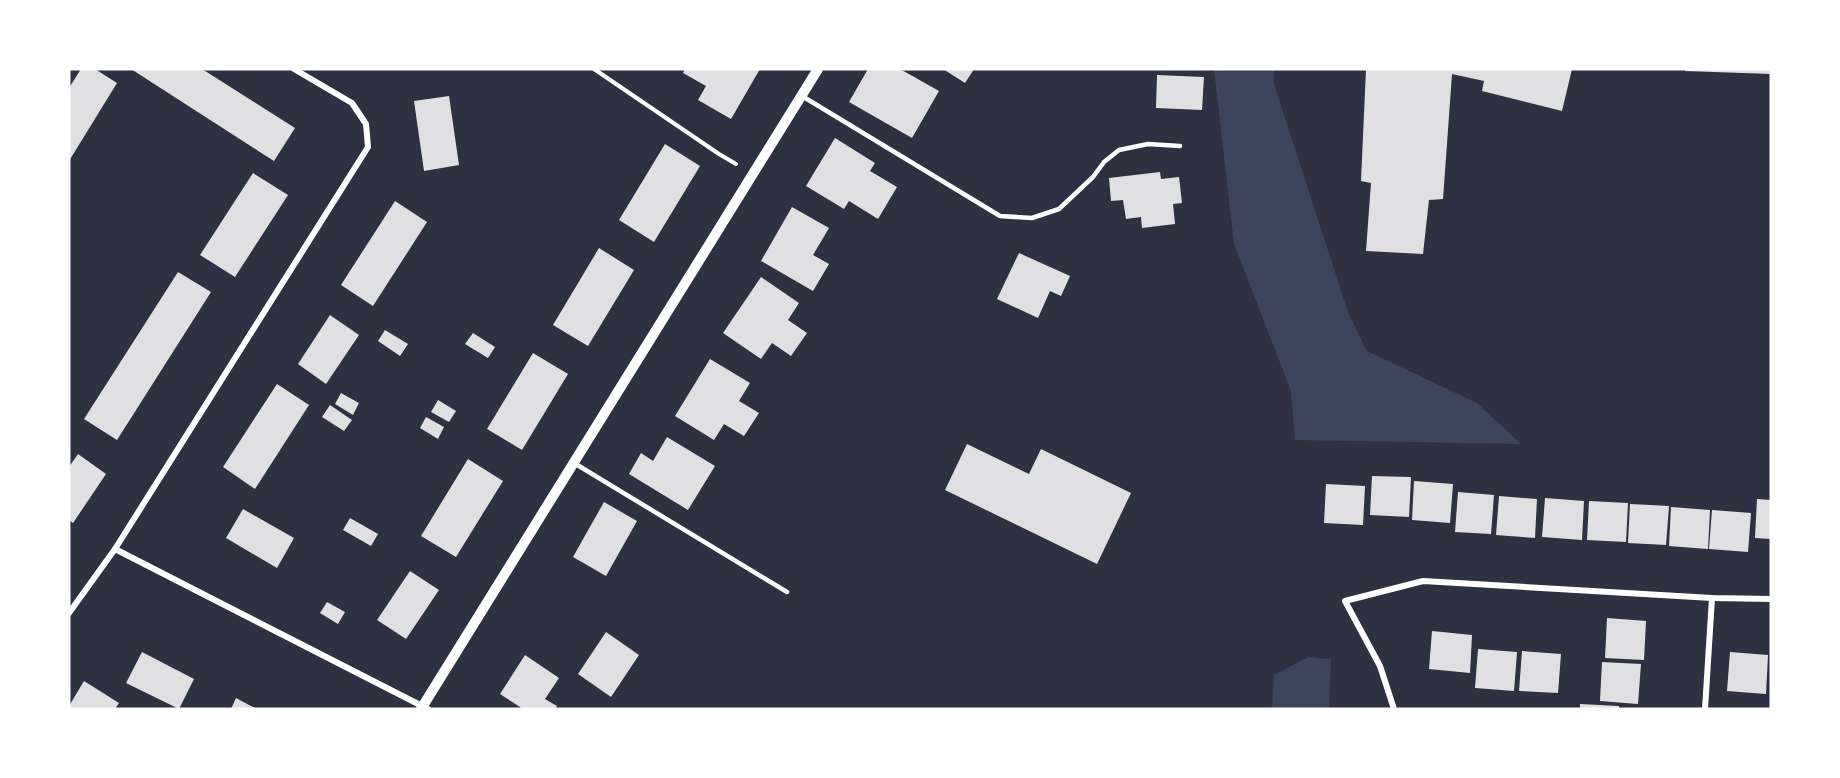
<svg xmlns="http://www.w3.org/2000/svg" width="1840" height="778" font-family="Literata,serif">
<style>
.green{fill:#3c4559}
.building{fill:#e0e0e3}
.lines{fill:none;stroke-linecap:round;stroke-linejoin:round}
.path{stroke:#fff;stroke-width:4}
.service{stroke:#fff;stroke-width:4.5}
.minor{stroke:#fff;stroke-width:6}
.tertiary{stroke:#fff;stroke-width:10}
</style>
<rect width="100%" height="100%" fill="#2d3142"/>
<g class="green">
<path d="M1214 69H1274V84L1348 312 1367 351 1477 403 1521 444 1295 440 1291 391 1234 244Z"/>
<path d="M1308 657 1331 659 1329 709H1272L1274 675Z"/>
</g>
<g class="building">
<path d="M81 69H95L117 83 69 161V88Z"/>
<path d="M131 69H202L295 128 274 161Z"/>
<path d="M685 69H760L731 119 698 100 706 86 683 73Z"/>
<path d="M868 69H900L939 91 912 138 849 102Z"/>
<path d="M943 69H974L965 83Z"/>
<path d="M1366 69H1572L1562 111 1482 91 1484 81 1452 74 1443 199 1429 200 1423 254 1366 251 1371 183 1361 181Z"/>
<path d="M1685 69H1771V74L1685 71Z"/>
<path d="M1157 75 1204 77 1202 110 1156 108Z"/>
<path d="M449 96 459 165 424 171 414 101Z"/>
<path d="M835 138 875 163 870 171 897 187 878 219 849 201 844 209 806 186Z"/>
<path d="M665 144 700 166 654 242 619 220Z"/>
<path d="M1160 172 1161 179 1179 177 1182 203 1173 204 1175 224 1142 228 1141 217 1126 219 1123 200 1111 201 1109 178Z"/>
<path d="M253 173 288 195 235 277 200 255Z"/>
<path d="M395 201 427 222 373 306 341 285Z"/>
<path d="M792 207 829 228 813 255 829 264 813 291 761 261Z"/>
<path d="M599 248 634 270 588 346 553 325Z"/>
<path d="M1019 253 1070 276 1061 296 1050 291 1038 318 997 299Z"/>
<path d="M178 272 211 292 117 440 84 419Z"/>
<path d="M761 277 799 303 788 320 807 333 791 356 772 343 761 359 723 333Z"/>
<path d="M330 315 359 335 326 384 298 364Z"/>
<path d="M385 330 408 344 400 356 378 341Z"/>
<path d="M473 333 495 347 488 358 465 344Z"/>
<path d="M533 353 568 374 522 450 487 429Z"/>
<path d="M710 359 750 383 739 401 759 413 744 436 724 424 714 440 675 416Z"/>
<path d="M277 384 309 405 255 489 223 467Z"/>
<path d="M341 393 359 403 353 415 335 404Z"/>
<path d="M438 400 456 411 449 422 431 412Z"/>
<path d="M330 405 352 420 344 431 322 417Z"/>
<path d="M426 417 444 427 438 439 420 428Z"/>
<path d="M667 437 715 466 688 510 629 474 641 453 653 461Z"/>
<path d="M967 444 1029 474 1041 449 1131 493 1097 564 945 490Z"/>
<path d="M78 454 106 474 73 523 69 520V467Z"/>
<path d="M468 459 503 481 456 557 421 536Z"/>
<path d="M1372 476 1411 477 1409 517 1370 515Z"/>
<path d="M1414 481 1453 484 1450 523 1412 520Z"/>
<path d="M1326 484 1365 486 1363 525 1324 523Z"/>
<path d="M1458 492 1494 495 1491 534 1455 532Z"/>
<path d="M1499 496 1537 499 1535 538 1496 535Z"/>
<path d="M1545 498 1584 501 1582 540 1542 537Z"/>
<path d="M1757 499 1771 500V539L1755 538Z"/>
<path d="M1589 501 1628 503 1626 542 1587 540Z"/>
<path d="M604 502 637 521 606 576 573 557Z"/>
<path d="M1630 504 1669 506 1666 545 1628 543Z"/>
<path d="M1671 507 1710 510 1708 549 1669 546Z"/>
<path d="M243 509 294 538 277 568 226 538Z"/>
<path d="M1712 510 1751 513 1748 552 1709 549Z"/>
<path d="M350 518 378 534 371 546 343 530Z"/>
<path d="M410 571 439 590 406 639 377 620Z"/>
<path d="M327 602 345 612 338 624 320 613Z"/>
<path d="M1607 618 1646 621 1644 660 1605 658Z"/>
<path d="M1432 631 1472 635 1470 673 1429 669Z"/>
<path d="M606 632 639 655 611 697 578 674Z"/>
<path d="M1478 649 1517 652 1514 691 1475 688Z"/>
<path d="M1522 651 1561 654 1558 693 1519 691Z"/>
<path d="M142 652 194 679 179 709 126 683Z"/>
<path d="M1730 652 1768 655 1766 694 1727 691Z"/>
<path d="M525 655 559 678 545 699 557 706 555 709H523L500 694Z"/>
<path d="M1602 662 1641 664 1638 704 1600 701Z"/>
<path d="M84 681 119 703 115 709H69V706Z"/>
<path d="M236 698 251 706 258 709H231Z"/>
<path d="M1580 704 1619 706V709H1580Z"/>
</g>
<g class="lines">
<path class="path" d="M594 69 719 154 736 164"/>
<g class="service">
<path d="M802 96 1000 216 1032 218 1059 209 1093 177 1104 162 1119 150 1148 144 1180 146"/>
<path d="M574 463 787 592"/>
</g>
<g class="minor">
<path d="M115 549 428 709"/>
<path d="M69 613 115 549 368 147 366 124 352 103 294 69"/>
<path d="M1394 709 1380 666 1345 601 1423 581 1712 598 1771 599"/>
<path d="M1705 709 1712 598"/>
</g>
<path class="tertiary" d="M421 709 818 69"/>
</g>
<rect width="1840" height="778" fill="none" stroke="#ffffff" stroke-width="141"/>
</svg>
